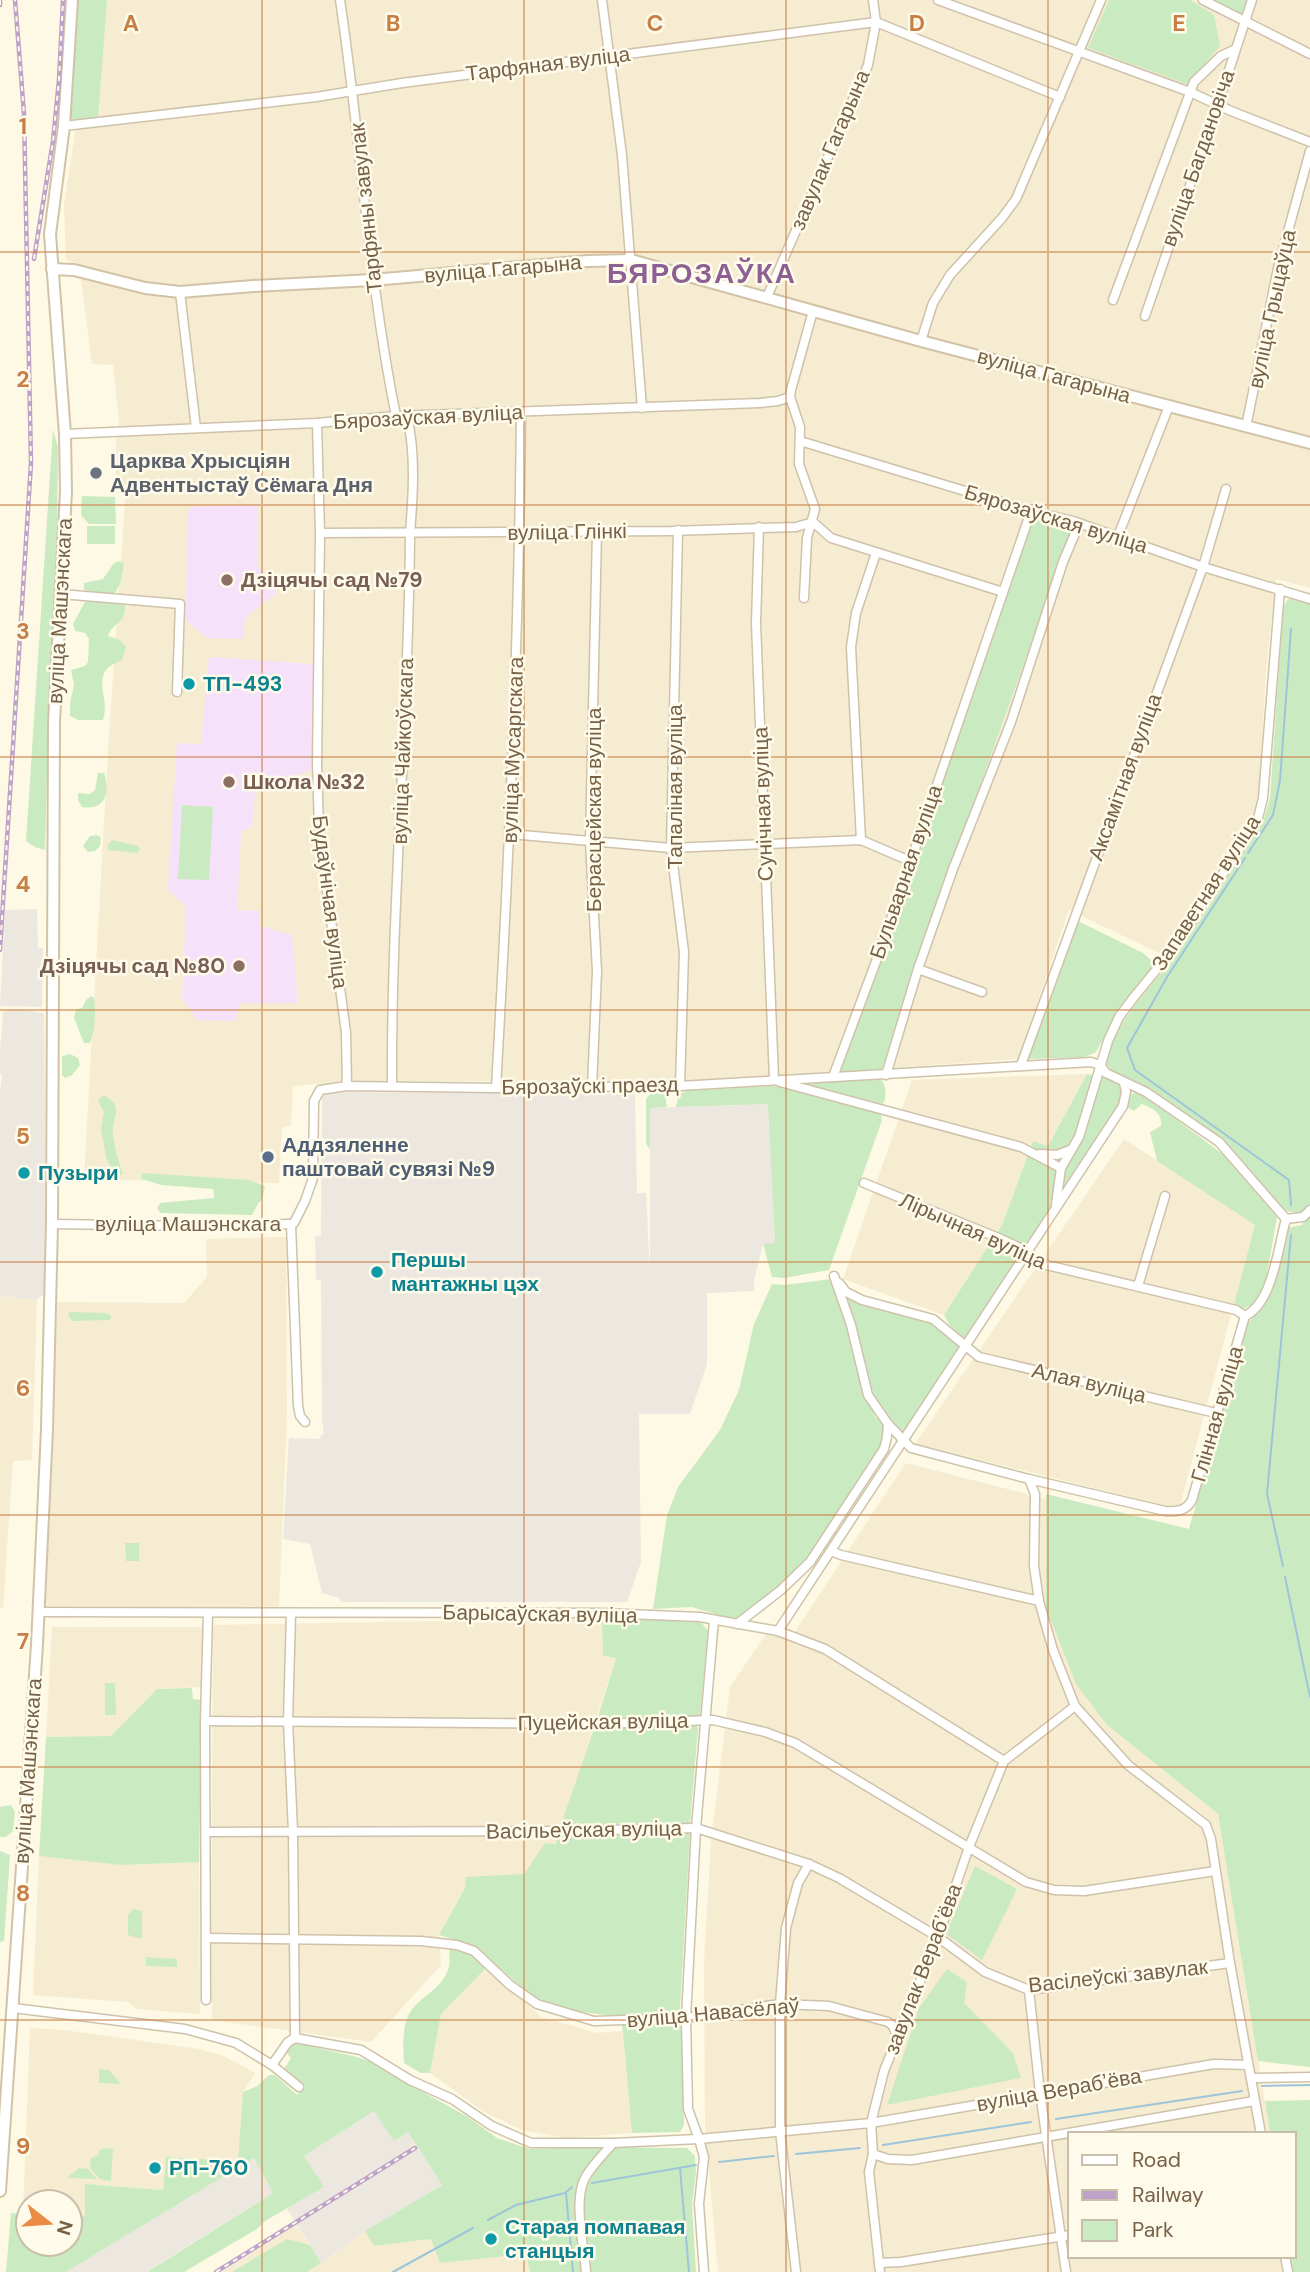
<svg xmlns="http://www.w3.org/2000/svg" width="1310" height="2272" font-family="'DM Sans',sans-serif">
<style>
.residential{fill:#f5ecd2}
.industrial{fill:#ede8df}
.education{fill:#f5e1f9}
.green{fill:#caebc2}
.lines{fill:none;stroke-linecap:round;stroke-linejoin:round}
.stream{stroke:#9ec4da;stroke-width:2}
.street-casing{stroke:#cfc2aa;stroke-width:11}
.secondary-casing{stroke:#d2c3a7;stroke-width:14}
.street{stroke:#fff;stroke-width:8}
.secondary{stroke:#fff;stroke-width:10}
.rail-casing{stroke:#bea2c7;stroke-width:4.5}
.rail{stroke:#fffbeb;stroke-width:2;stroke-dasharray:5;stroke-linecap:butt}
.grid{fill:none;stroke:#c87f46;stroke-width:2;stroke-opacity:0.55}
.worship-dot{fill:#6b7280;stroke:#fffbeb;stroke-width:2.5}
.education-dot{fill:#8d6e63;stroke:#fffbeb;stroke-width:2.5}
.culture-dot{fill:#0f9aa8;stroke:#fffbeb;stroke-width:2.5}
.service-dot{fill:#5c6f8a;stroke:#fffbeb;stroke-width:2.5}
.labels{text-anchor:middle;stroke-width:5;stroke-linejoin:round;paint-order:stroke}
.street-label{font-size:21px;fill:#776248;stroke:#fffbeb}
.worship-label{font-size:21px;font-weight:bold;fill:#5b616d;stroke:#fffbeb;text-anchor:start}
.education-label{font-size:21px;font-weight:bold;fill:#785e54;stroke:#fffbeb;text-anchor:start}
.culture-label{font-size:21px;font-weight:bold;fill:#0d838f;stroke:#fffbeb;text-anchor:start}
.service-label{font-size:21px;font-weight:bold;fill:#4e5e75;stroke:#fffbeb;text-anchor:start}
.district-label{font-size:28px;font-weight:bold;letter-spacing:2px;fill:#8c6093;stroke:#fffbeb}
.grid-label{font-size:23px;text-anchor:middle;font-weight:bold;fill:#c87f46;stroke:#fffbeb;stroke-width:5;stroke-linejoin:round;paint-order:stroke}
</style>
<rect width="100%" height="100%" fill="#fdf9e4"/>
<g class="residential">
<path d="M107 0H1310V588L1276 579 1266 670 1259 789 1253 816 1163 955 1069 910 1018 1059 882 1069 921 950 1072 530 1040 516 1032 522 909 882 839 1072 669 1082 351 1081 293 1086 291 1126 282 1127 279 1183 84 1179 109 733 126 491 116 479V440L119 423 113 365 92 364 79 264 66 260 64 205 77 121 103 32Z"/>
<path d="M1087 1074 1048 1146 1033 1141 1002 1225 944 1315 843 1279 912 1080Z"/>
<path d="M1124 1139 1255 1225 1179 1509 915 1444Z"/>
<path d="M286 1237 287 1416 279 1607 46 1606 57 1302 184 1303 207 1277 206 1239Z"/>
<path d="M0 1296 37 1300 32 1460 13 1461 3 1608 0 1607Z"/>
<path d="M906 1463 1046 1499V1607L1107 1725 1218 1814 1270 2134H1070V2256H1290L1292 2272H718L705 2129 704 1962 711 1841 730 1687 766 1634 790 1639Z"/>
<path d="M602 1618 603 1656 616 1657 556 1844 545 1843 524 1874 465 1888 439 1935 441 1965 371 2042 212 2020 211 1955 213 1625Z"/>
<path d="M52 1627H203L202 1687 157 1689 111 1736 46 1737Z"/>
<path d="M39 1856 121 1865 199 1862 200 2014 137 2009 128 2002 33 1995Z"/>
<path d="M485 1969 542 2017 596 2033 622 2031 632 2133 566 2138 522 2130 484 2112 430 2073 441 2014Z"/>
<path d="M30 2028 64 2030 199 2049 224 2056 255 2073 243 2092 239 2161 166 2157 163 2190 86 2184 85 2216H70V2202H28V2214H23Z"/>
<path d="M296 2225 321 2263 365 2231 375 2246 431 2239 441 2263 526 2254 530 2272H222Z"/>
</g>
<g class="industrial">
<path d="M37 909 38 948H43L42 1007 0 1006 5 910Z"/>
<path d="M16 1009 44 1013 46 1292 37 1300 0 1296V1092L2 1077 0 1072V1053L3 1012Z"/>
<path d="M322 1092 635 1094 637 1193H646L650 1272V1108L769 1104 775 1244H763L754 1281V1291L707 1293V1364L690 1414H639L641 1562 627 1602H341L339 1598 322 1593 310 1544 283 1539 289 1438 320 1439 321 1435 324 1434 322 1418 321 1280H316L315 1236 321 1235Z"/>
<path d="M374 2111 408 2132 442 2185 365 2231 321 2263 287 2209 323 2187 304 2156Z"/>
<path d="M254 2158 273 2193 146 2272H66Z"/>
</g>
<g class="education">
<path d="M258 505V567L277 593 245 618 243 639 207 638 186 620 187 515 191 507Z"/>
<path d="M209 657 313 664 311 770 255 793 252 827 241 831 237 910 259 911 260 926 292 935 298 1003H240L235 1021 197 1020 182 998 186 907 168 889 177 743 201 744Z"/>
</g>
<g class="green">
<path d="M78 0H107L98 118 77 121 70 118V115Z"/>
<path d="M1109 0H1190L1214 15 1220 46 1187 84 1088 48Z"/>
<path d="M1213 0H1248L1242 17Z"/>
<path d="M53 429 58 448 57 541 49 695 45 850 35 847 26 841Z"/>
<path d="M82 496 115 497 116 524H89L81 515Z"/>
<path d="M1040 516 1069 525 1072 530 921 950 882 1069 839 1072 909 882 1032 522Z"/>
<rect x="87" y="526" width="28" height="18"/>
<path d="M119 561 124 564 120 584 115 593H90L84 589V583L103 579 114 563Z"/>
<path d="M1295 597 1310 603V1207L1299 1213 1284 1211 1218 1137 1144 1085 1114 1072 1106 1064C1107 1029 1160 978 1181 948 1209 907 1236 864 1263 822L1270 798 1283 608 1287 600Z"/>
<path d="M99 601 125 605C126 625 113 621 108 636L120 640 126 647 122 660C118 662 110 665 107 669 95 682 110 702 103 720H78L70 716V703L74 685 71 670 85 666 88 662 89 639 85 633 75 631 73 624 85 602Z"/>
<path d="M98 773H104C110 792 106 811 82 807L78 800V793L90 794 95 790Z"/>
<path d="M182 805 213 807 209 880 178 879Z"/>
<path d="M97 835 101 838 100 846 95 851 88 852 83 846 90 836Z"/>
<path d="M112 840 138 846 140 849 138 853 108 850V845Z"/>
<path d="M1076 920 1143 953 1153 962V967L1123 1004 1096 1052 1085 1057 1028 1059Z"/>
<path d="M91 996 94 998C96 1012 95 1030 90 1043H84L74 1018 76 1009 82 1008 86 1000Z"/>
<path d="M70 1054 78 1058 80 1065 72 1075 65 1078 62 1075V1056Z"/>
<path d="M1087 1074C1101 1076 1111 1078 1121 1088V1100L964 1340 949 1324 944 1315 1002 1225 1033 1141 1048 1146Z"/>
<path d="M881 1079C886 1085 887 1097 883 1104L802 1084Z"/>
<path d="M772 1086 789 1088 880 1112 882 1120 829 1270 784 1278 772 1277 763 1244 775 1243 768 1104 676 1107 679 1094 687 1091Z"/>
<path d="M660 1091H664L667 1107 650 1108V1149L646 1144V1099L651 1093Z"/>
<path d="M1138 1091 1228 1158 1277 1217 1265 1285 1252 1305 1243 1309 1234 1304 1255 1225 1157 1161 1150 1132 1161 1126C1163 1113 1152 1108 1142 1104L1134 1111 1127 1107 1132 1094Z"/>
<path d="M104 1095C126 1108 111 1115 113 1134 114 1147 119 1162 123 1174L118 1176 113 1174 106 1157 101 1129 104 1112 98 1100Z"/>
<path d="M142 1173 249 1180 265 1186 262 1200 259 1202 252 1215 160 1213 157 1208 160 1203 214 1198 213 1189 161 1185 142 1179Z"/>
<path d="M1310 1214V2067L1258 2061 1218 1814 1107 1725 1076 1684 1046 1607V1494L1189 1529 1247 1324 1264 1306 1270 1292 1287 1228 1302 1225Z"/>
<path d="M831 1279 850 1340 860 1384 875 1416 883 1425V1438L879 1452 807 1561 775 1591 735 1620 692 1607 653 1609 667 1515 678 1487 720 1430 739 1390 754 1324 772 1284 785 1285Z"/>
<path d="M847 1297 934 1323 960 1346 903 1434 878 1404 870 1384Z"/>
<path d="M69 1312 106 1313 111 1316 110 1320 72 1321 68 1315Z"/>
<path d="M125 1543H139V1561H126Z"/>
<path d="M602 1618 686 1620 702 1623 708 1631 700 1716 697 1718 597 1720 616 1658 603 1656Z"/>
<path d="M105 1683H115L116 1715H105Z"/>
<path d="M192 1688 193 1699 202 1700 199 1862 121 1865 39 1856 46 1737 111 1736 157 1689Z"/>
<path d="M696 1725 698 1728 690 1824 561 1825 594 1728Z"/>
<path d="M11 1805 15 1812 13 1831 6 1837H0V1807Z"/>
<path d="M690 1833 680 2009 675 2013 613 2016 574 2011 536 1998 469 1944 439 1935 465 1888 466 1877 524 1874 545 1843 556 1844 558 1835Z"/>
<path d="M0 1851 10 1855 4 1941 0 1942Z"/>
<path d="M975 1866 1017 1889 982 1960 946 1934Z"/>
<path d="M133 1909 142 1911V1939L128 1935V1915Z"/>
<path d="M450 1949C465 1950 476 1957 485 1969L441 2014 430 2073H421L404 2063C403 2045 401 2020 415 2006 428 1992 440 1989 448 1970 451 1963 448 1956 450 1949Z"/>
<path d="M146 1957 177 1959V1967L146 1966Z"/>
<path d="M947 1969 967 1982 964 2003 1013 2053 1021 2078 887 2105 919 2008Z"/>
<path d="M678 2020 681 2023 684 2125 680 2132 632 2133 622 2024Z"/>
<path d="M296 2043 353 2056 375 2063 401 2080 468 2117 497 2138 530 2149 580 2147 687 2148 695 2156 696 2173 692 2205 696 2272H530L526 2254 440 2263 431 2239 374 2246 365 2231 442 2185 408 2132 394 2141 374 2111 304 2156 324 2187 265 2221 257 2229 184 2272H147L273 2193 254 2158 66 2272H6L11 2213 28 2214V2244H70V2216H85V2184L163 2190 166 2157 238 2161 243 2092 257 2086 269 2075H275L297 2095 305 2086 284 2069 291 2058 285 2051 289 2045Z"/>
<path d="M99 2069 109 2070 121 2084 99 2083Z"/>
<path d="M1310 2100V2272H1292L1290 2256H1294V2134H1270L1265 2101Z"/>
<path d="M104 2148 113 2149 111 2181 100 2179 90 2168 91 2158 98 2155 99 2151Z"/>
<path d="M79 2168 88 2169 97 2179 67 2178Z"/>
<path d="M287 2239 310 2245 321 2263 307 2272H232Z"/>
</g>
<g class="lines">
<g class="stream">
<path d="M1248 853 1273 815 1280 781 1291 629"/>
<path d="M1245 858 1167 977 1127 1048 1135 1070 1289 1180 1291 1205"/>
<path d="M1283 1566 1267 1494 1291 1235"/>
<path d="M1285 1577 1310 1697"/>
<path d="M1262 2086 1310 2085"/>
<path d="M1056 2119 1242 2091"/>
<path d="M883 2145 1031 2122"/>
<path d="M796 2154 860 2148"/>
<path d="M719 2162 774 2156"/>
<path d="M680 2168 689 2272"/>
<path d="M592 2183 696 2165"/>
<path d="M566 2193 573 2272"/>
<path d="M488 2220 516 2205 565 2193 572 2187"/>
<path d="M393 2272 473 2228"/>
</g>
<g class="street-casing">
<g id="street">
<path d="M340 0C361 139 368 279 396 416"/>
<path d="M602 0 622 155 642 408"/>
<path d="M938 0 1190 92 1231 111 1310 142"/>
<path d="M1203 0 1310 54"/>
<path d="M64 126 316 97 402 83 876 22 1060 97"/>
<path d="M180 292 196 428"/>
<path d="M767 297 868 65 876 22 873 0"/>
<path d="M1113 300 1194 82 1221 56 1234 50"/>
<path d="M1145 316 1218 104 1252 0"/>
<path d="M921 341 933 303 950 275 1002 218 1016 199 1101 0"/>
<path d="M317 423 320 533 317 763 319 830 346 1033 347 1086"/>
<path d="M1246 427 1278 268 1310 151"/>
<path d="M65 434 317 423 396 416 760 403 778 401 790 397"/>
<path d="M800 441 1031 511 1073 521 1203 567 1310 599"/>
<path d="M759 527 756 623 774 1080"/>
<path d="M678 530 671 848 684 952 680 1086"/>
<path d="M320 533 672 531 796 527 813 522 831 538 1003 592"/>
<path d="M1118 536 1169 406"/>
<path d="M61 594 180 604 177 692"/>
<path d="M804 598 807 538 815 509 799 464 800 427 790 397 791 390 813 311"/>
<path d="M510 834 671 848 861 840 910 861"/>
<path d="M861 840 851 647 856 613 876 553"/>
<path d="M918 969 982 992"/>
<path d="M1021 1065 1203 567 1226 489"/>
<path d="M886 1075 918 969 953 869 1011 722 1063 562 1079 524"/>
<path d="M833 1077 881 948 1031 511"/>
<path d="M780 1082 1021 1147 1061 1168 1056 1204"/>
<path d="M392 1086C391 902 409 718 410 534 413 495 416 454 407 416"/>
<path d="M592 1087 597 971 590 842 597 532"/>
<path d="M496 1088C509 862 519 637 521 412"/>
<path d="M1040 1154 1057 1155 1070 1150"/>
<path d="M1061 1168 1079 1137 1108 1041 1119 1017 1134 997 1174 948 1257 822 1263 798 1280 589"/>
<path d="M864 1183 1001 1239 1018 1247 1038 1263 1236 1310 1245 1316"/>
<path d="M52 1224 197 1226 291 1224"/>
<path d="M291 1224 294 1223 305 1201 313 1178 314 1101 320 1090 347 1086 496 1088 680 1086 1091 1062 1100 1065 1106 1073 1146 1092 1219 1142 1286 1219"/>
<path d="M291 1224 298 1406 300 1416 305 1422"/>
<path d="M834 1276 851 1325 868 1395 888 1424 911 1448 1029 1479 1165 1511C1177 1512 1186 1511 1192 1500L1245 1316"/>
<path d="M839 1283 846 1292 862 1300 933 1319 979 1357 1216 1413"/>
<path d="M1138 1286 1165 1196"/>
<path d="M1245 1316C1273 1303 1278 1247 1286 1219L1303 1217 1310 1210"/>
<path d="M1029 1479 1035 1494 1034 1566 1039 1601 1053 1650 1075 1706 1128 1765 1206 1825 1211 1839 1230 1963 1261 2134"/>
<path d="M831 1551 841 1555 1039 1601"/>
<path d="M39 1612 603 1613 700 1617 778 1631 825 1649 1004 1761"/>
<path d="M291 1613 288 1721 293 1832 295 2038"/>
<path d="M737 1624 781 1590 810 1562 884 1449 887 1437 888 1424"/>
<path d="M778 1631 1123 1106 1126 1092 1124 1083"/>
<path d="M205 1721 600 1724 713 1720 765 1732 795 1743 1026 1882 1054 1890 1084 1891 1215 1871"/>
<path d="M206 1832 562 1831 696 1828 809 1864 839 1878 938 1937 985 1972 1029 1990 1230 1963"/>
<path d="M207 1938 421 1941 457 1945 474 1951 510 1985 537 2004 594 2021 686 2018 780 2004 829 2006 888 2022 893 2026 897 2036"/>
<path d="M1029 1990 1040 2093 1066 2272"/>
<path d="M206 2000 205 1721 208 1614"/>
<path d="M13 2008 185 2029 236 2043 272 2065 299 2087"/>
<path d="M272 2065 288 2042 295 2038 361 2050 410 2080 452 2099 492 2126 531 2143H613L699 2139 871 2123 1214 2064 1248 2065"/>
<path d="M1251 2078 1310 2077"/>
<path d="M873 2154 888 2159 912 2160 1254 2101"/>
<path d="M1285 2256 1288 2272"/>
<path d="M879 2263 901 2262 1070 2235"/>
<path d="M586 2272C584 2248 573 2199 585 2178 592 2165 604 2154 613 2143"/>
<path d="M704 2272 699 2204 704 2157 699 2139 688 2109 686 2018 696 1828 714 1620"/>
<path d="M796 2272 780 2131V2004L786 1928 798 1883 809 1864"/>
<path d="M880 2272 869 2172 873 2154 871 2123 884 2071 938 1937 969 1847 1004 1761 1075 1706"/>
</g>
</g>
<g class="secondary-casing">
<g id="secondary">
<path d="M52 269 74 270 145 288 180 292 253 286 373 280 588 261 631 260 921 341 1310 443"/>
<path d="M0 2191 37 1645 47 1429 52 1224 54 722 66 491 65 434 50 234 64 126 72 0"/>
</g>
</g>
<use href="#street" class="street"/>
<use href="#secondary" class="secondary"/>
<g class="rail-casing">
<g id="rail">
<path d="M0 5V0"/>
<path d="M34 259 53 141 59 80 63 0"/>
<path d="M0 950 31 463 24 114 15 0"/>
<path d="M216 2272 415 2148"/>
</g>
</g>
<use href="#rail" class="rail"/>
</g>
<path class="grid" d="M262 0V2272M524 0V2272M786 0V2272M1048 0V2272M0 252H1310M0 505H1310M0 757H1310M0 1010H1310M0 1262H1310M0 1515H1310M0 1767H1310M0 2020H1310"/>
<circle class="worship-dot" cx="96" cy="473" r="7"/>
<g class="education-dot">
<circle cx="227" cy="580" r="7"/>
<circle cx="229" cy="782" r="7"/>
<circle cx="239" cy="966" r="7"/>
</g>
<g class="culture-dot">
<circle cx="189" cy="684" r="7"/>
<circle cx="24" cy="1173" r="7"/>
<circle cx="377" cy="1272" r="7"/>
<circle cx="155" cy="2168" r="7"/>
<circle cx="491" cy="2239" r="7"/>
</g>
<circle class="service-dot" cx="268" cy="1157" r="7"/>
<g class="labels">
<g class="street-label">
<text transform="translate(548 64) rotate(-7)" y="7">Тарфяная вуліца</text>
<text transform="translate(830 150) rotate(-67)" y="7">завулак Гагарына</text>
<text transform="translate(1198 158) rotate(-71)" y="7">вуліца Багдановіча</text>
<text transform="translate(366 208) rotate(-96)" y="7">Тарфяны завулак</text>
<text transform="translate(503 269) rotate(-5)" y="7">вуліца Гагарына</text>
<text transform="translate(1272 309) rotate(-78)" y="7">вуліца Грыцаўца</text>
<text transform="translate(1054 376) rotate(15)" y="7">вуліца Гагарына</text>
<text transform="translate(428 417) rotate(-3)" y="7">Бярозаўская вуліца</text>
<text transform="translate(1056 519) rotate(17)" y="7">Бярозаўская вуліца</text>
<text transform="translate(567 532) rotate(-1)" y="7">вуліца Глінкі</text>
<text transform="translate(60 611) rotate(-87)" y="7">вуліца Машэнскага</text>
<text transform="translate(513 750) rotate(-88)" y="7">вуліца Мусаргскага</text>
<text transform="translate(403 751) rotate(-88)" y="7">вуліца Чайкоўскага</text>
<text transform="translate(1125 777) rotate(-70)" y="7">Аксамітная вуліца</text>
<text transform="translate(675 787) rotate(-90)" y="7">Тапаліная вуліца</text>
<text transform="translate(763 804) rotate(-92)" y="7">Сунічная вуліца</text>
<text transform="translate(594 810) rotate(-90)" y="7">Берасцейская вуліца</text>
<text transform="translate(906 872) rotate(-71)" y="7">Бульварная вуліца</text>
<text transform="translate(1206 893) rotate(-57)" y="7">Запаветная вуліца</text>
<text transform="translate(330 902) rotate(83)" y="7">Будаўнічая вуліца</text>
<text transform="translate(590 1086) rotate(-1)" y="7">Бярозаўскі праезд</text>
<text x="188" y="1231">вуліца Машэнскага</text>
<text transform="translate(973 1231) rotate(24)" y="7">Лірычная вуліца</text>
<text transform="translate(1089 1383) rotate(13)" y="7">Алая вуліца</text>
<text transform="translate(1217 1414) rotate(-74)" y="7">Глінная вуліца</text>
<text transform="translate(540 1614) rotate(1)" y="7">Барысаўская вуліца</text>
<text transform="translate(603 1722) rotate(-1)" y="7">Пуцейская вуліца</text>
<text transform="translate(28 1771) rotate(-86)" y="7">вуліца Машэнскага</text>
<text transform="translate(584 1830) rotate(-1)" y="7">Васільеўская вуліца</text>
<text transform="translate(923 1969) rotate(-69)" y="7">завулак Верабʼёва</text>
<text transform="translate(1118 1976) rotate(-6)" y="7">Васілеўскі завулак</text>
<text transform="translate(713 2013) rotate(-5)" y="7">вуліца Навасёлаў</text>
<text transform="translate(1059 2090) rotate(-10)" y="7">вуліца Верабʼёва</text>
</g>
<g class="worship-label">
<text x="110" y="468">Царква Хрысціян<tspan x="110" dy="24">Адвентыстаў Сёмага Дня</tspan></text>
</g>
<g class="education-label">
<text x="241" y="587">Дзіцячы сад №79</text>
<text x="243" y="789">Школа №32</text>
<text x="225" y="973" text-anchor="end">Дзіцячы сад №80</text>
</g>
<g class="culture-label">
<text x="203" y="691">ТП-493</text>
<text x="38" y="1180">Пузыри</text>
<text x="391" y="1267">Першы<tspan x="391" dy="24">мантажны цэх</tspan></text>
<text x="169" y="2175">РП-760</text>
<text x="505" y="2234">Старая помпавая<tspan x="505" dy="24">станцыя</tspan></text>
</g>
<g class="service-label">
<text x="282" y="1152">Аддзяленне<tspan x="282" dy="24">паштовай сувязі №9</tspan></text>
</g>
<g class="district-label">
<text x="702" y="283">БЯРОЗАЎКА</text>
</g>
</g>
<g class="grid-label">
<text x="131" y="31">A</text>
<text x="393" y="31">B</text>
<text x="655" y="31">C</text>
<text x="917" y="31">D</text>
<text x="1179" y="31">E</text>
<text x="23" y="134">1</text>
<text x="23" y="387">2</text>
<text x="23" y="639">3</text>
<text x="23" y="892">4</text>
<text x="23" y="1144">5</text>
<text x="23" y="1396">6</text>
<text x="23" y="1649">7</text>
<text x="23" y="1901">8</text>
<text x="23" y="2154">9</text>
</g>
<rect x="1068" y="2132" width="228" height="126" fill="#fffbeb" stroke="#c9beaa" stroke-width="2"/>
<rect x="1082" y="2155" width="35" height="10" fill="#ffffff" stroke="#c9beaa" stroke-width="2"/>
<text x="1132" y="2167" font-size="21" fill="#776248">Road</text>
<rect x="1082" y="2190" width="35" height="10" fill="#bea2c7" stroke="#c9beaa" stroke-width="2"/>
<text x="1132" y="2202" font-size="21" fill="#776248">Railway</text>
<rect x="1082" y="2220" width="35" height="21" fill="#caebc2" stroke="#c9beaa" stroke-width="2"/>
<text x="1132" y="2237" font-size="21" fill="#776248">Park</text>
<g transform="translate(49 2223) rotate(107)"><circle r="33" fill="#fffbeb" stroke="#c9beaa" stroke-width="2"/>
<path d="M0-5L12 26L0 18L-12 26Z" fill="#eb8c45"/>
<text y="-10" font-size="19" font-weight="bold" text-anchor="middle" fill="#776248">N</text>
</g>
</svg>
